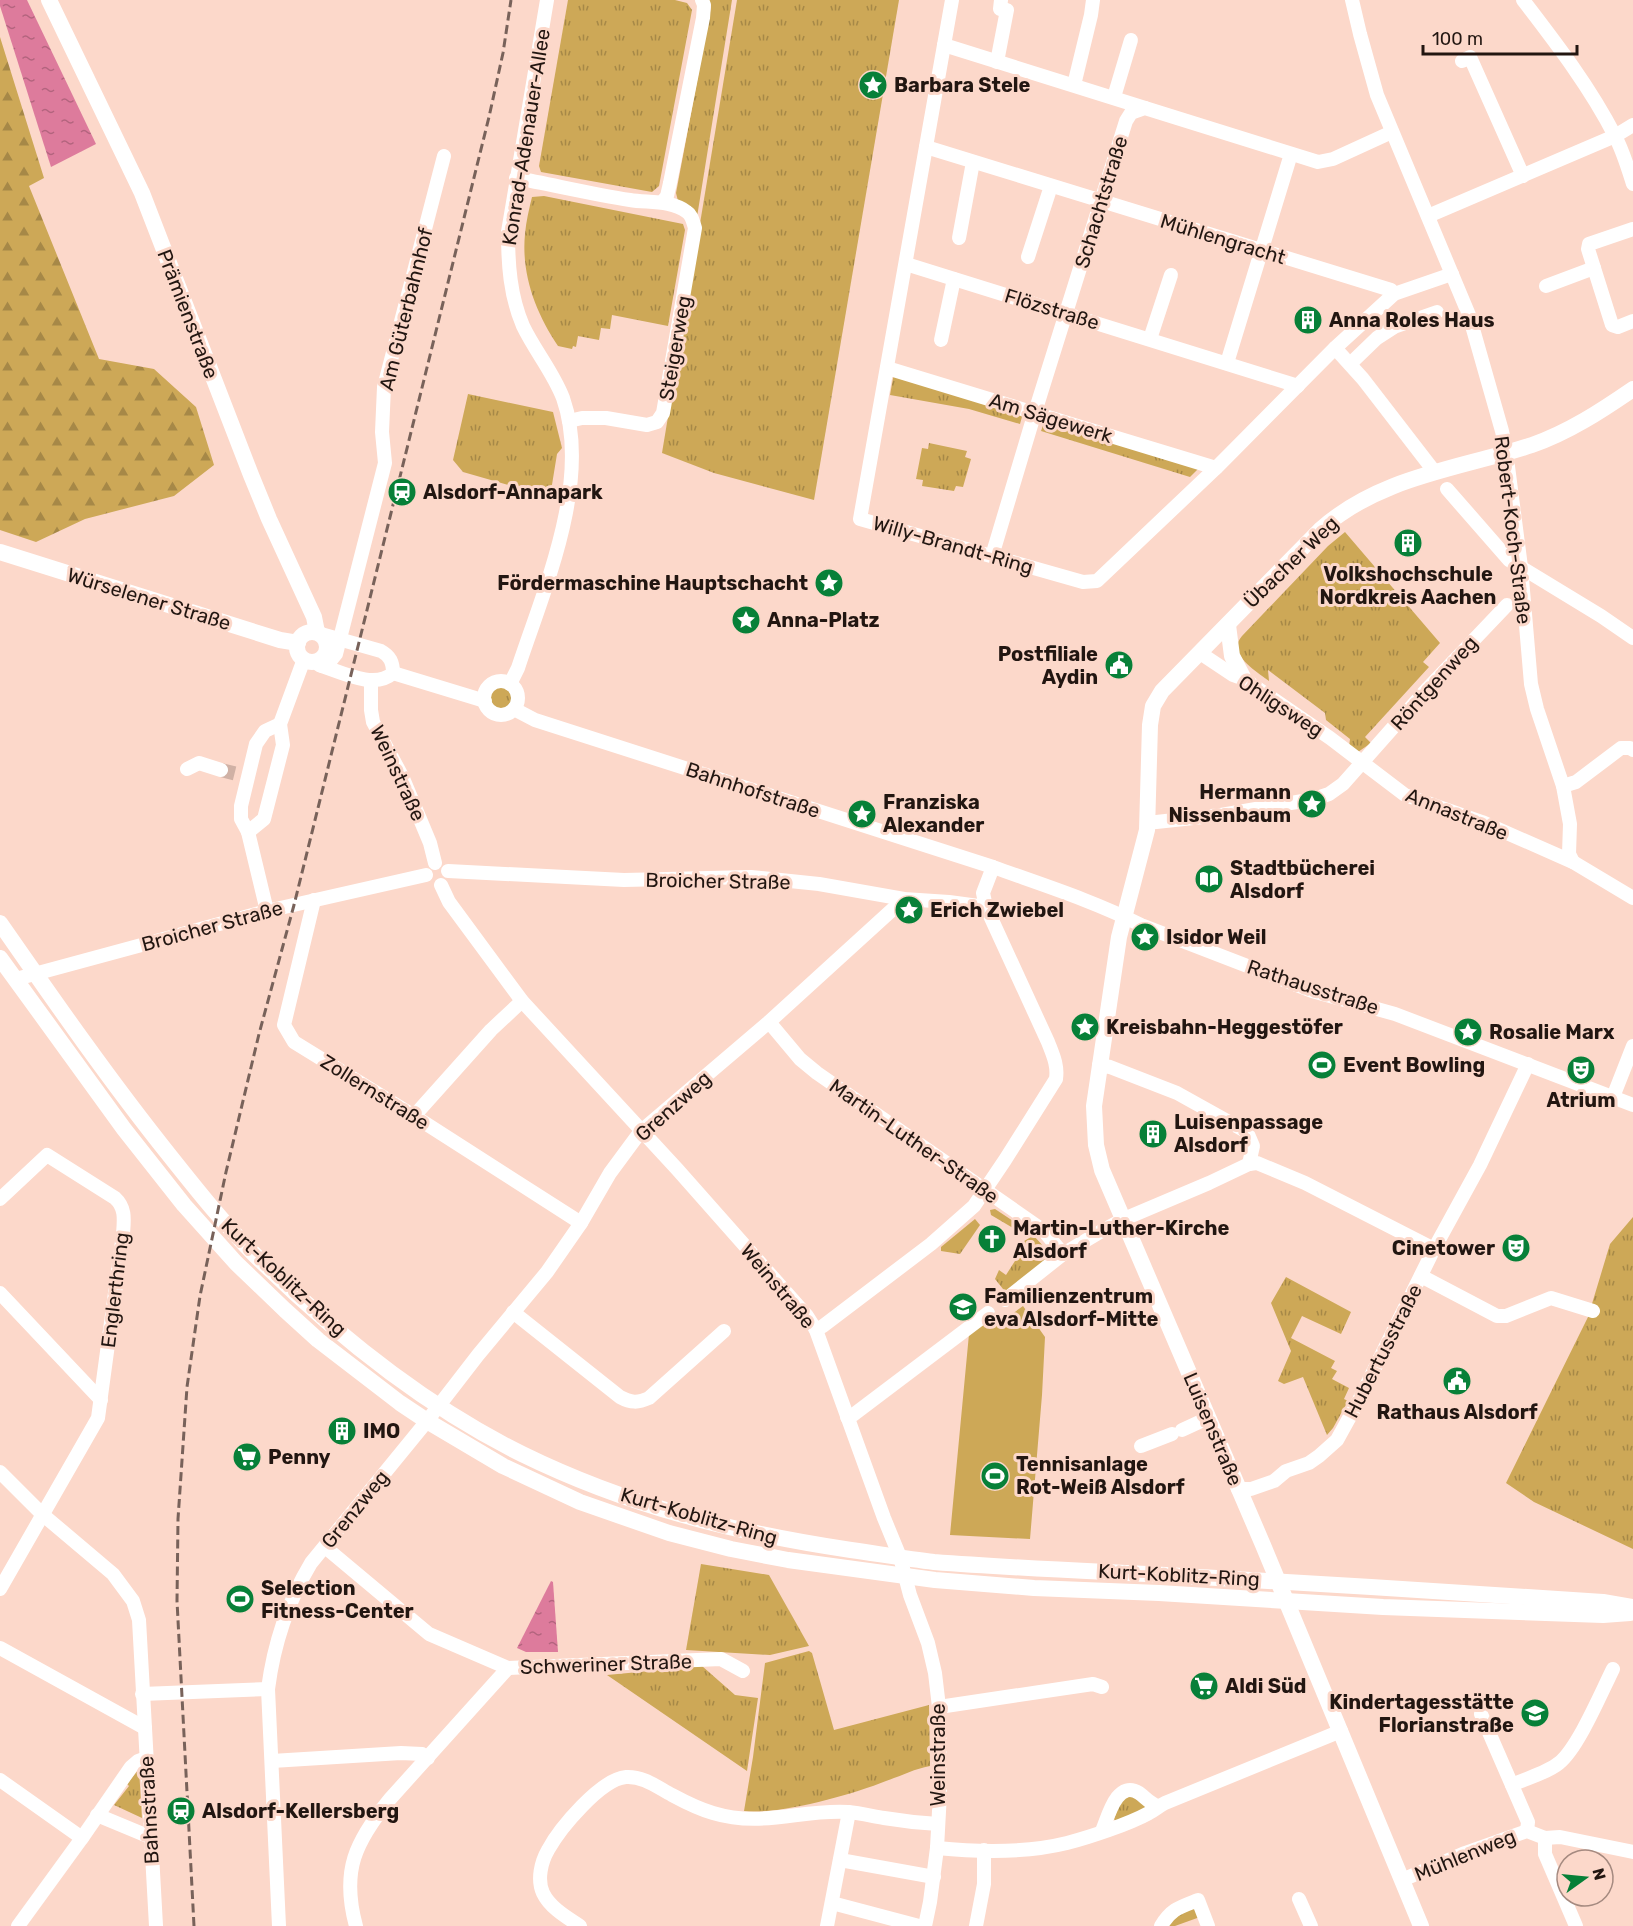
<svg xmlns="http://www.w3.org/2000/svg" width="1633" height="1926" font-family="Rubik,sans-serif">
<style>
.grass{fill:url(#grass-tufts)}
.forest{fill:url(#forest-firs)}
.pitch{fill:#cda857}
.water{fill:url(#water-ripples)}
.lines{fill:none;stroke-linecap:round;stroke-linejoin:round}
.minor-tunnel{stroke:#d0b1a5;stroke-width:14;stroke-dasharray:14 7;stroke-linecap:butt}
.minor{stroke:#fff;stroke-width:14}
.major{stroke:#fff;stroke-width:16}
.rail{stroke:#78625a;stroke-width:3;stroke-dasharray:9 4.5;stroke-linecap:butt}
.labels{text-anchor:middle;stroke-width:6;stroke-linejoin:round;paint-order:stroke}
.poi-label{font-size:20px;font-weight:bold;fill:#221611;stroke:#fcd8ca;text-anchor:start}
.street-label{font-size:20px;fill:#221611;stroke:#fcd8ca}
</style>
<defs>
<pattern id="grass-tufts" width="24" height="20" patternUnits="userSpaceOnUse" patternTransform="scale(1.5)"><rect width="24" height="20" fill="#cda857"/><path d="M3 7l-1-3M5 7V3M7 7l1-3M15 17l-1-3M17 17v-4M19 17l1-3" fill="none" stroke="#a68847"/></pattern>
<pattern id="forest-firs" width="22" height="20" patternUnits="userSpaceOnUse" patternTransform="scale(1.5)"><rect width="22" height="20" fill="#cda857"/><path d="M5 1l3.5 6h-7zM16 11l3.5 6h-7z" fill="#a68847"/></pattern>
<pattern id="water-ripples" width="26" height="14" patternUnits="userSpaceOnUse" patternTransform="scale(1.5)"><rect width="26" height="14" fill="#dd7b9c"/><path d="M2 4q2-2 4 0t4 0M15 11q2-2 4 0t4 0" fill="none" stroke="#b3647e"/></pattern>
</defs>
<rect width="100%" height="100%" fill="#fcd8ca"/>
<g class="grass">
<path d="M568 0H675L687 3 692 10 659 186 652 192 541 172 539 166Z"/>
<path d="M708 0H732L697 217 678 201 676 193 711 7Z"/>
<path d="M737 0H899L814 500 714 473 662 453Z"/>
<path d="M544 196 683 224 685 230 668 326 612 315 610 329 601 328 599 340 578 336 576 347 573 346 572 349 558 346C536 313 521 275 525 234 526 222 529 209 532 197Z"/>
<path d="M894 373 1023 413 1020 424 969 409 890 395Z"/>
<path d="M468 394 553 412 562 448 557 454 550 497 463 472 453 460Z"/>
<path d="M1045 420 1200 467 1190 477 1041 431Z"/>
<path d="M929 443 967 451 965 457 971 459 963 487 956 486 954 491 922 486 923 480 916 479 922 448 928 449Z"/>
<path d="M1345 532 1440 643 1423 662 1429 667 1365 737 1371 743 1358 752 1349 747 1350 739 1326 720 1325 713 1268 670 1269 681C1257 672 1226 654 1242 636L1328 546Z"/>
<circle cx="501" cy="698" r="12"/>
<path d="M995 1209 1028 1231 1021 1234 1017 1227 1013 1228 991 1215 990 1210Z"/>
<path d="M1633 1217V1549L1534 1502 1506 1483 1588 1317 1610 1244Z"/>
<path d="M975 1219 980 1225 960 1254 941 1251V1247Z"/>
<path d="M1034 1236 1045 1248V1265L1007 1294 995 1279 999 1270 1006 1275 1020 1253 1014 1247 1031 1237Z"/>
<path d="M1286 1277 1351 1312 1341 1334 1302 1316 1291 1338 1335 1361 1331 1368 1337 1371 1332 1379 1349 1388 1344 1399 1348 1401 1333 1428 1327 1435 1303 1377 1284 1384 1278 1381 1291 1351 1271 1303Z"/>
<path d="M701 1564 769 1575 809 1646 770 1655 686 1650Z"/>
<path d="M809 1651 812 1653 834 1730 929 1705 930 1766C914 1769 901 1776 886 1781 851 1795 780 1815 744 1811L753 1757 765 1663Z"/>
<path d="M702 1666 735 1695 758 1698 747 1771 607 1675Z"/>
<path d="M139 1769 142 1818 114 1805 129 1786 127 1784Z"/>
<path d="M1133 1795 1148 1809 1116 1822 1114 1819 1121 1800Z"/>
<path d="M1193 1908 1197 1909 1200 1917 1175 1926H1165L1170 1916Z"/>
</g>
<path class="forest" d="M0 37 44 178 29 186 99 359 154 369 196 407 214 465 174 496 85 519 36 542 0 530Z"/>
<path class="pitch" d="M1023 1306 1045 1337 1042 1395 1030 1539 950 1535 969 1334 985 1320 1001 1322Z"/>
<g class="water">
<path d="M0 0H27L96 144 51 167 0 6Z"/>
<path d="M551 1581 553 1582 558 1652H526L517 1648Z"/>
</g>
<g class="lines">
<path class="minor-tunnel" d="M221 770 237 774"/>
<g class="minor">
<path d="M952 0 860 519 1083 582 1097 581 1216 468 1335 348 1394 294 1452 274"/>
<path d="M1352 0 1360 34 1377 95 1469 315 1502 431 1506 451 1521 567 1531 684 1537 709 1563 786 1570 824 1569 854 1573 862"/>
<path d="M1523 0C1556 43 1590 87 1615 136 1623 151 1628 168 1633 184"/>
<path d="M944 45 1145 108"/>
<path d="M1462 61 1470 57 1523 176"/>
<path d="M997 62 1007 10 1000 9 1001 0"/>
<path d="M1074 85 1091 15 1093 0"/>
<path d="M1114 97 1131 40"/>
<path d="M926 147 1391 290 1394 294"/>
<path d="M516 178C554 185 592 194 630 200 648 203 671 200 687 212 692 215 693 222 695 228L663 413 657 422 647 425 606 418H582L569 421"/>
<path d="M663 201 667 196 670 183 703 18 704 5 702 0"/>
<path d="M1428 216 1615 136 1633 125"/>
<path d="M1633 229 1589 244 1588 249 1612 325 1618 327 1633 321"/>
<path d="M959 238 973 162"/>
<path d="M1028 257 1051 186"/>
<path d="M906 264 1298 386"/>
<path d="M1546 286 1594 268"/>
<path d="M1150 339 1171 275"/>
<path d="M941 340 954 279"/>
<path d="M1335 348 1363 379 1434 471"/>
<path d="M1227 363 1291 154"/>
<path d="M1350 364 1377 338 1394 327 1437 312"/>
<path d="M887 368 1216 468"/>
<path d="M1447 489 1509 560 1601 616 1633 638"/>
<path d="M992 556 1035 412 1126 121 1131 113 1145 108 1318 162 1333 159 1392 132"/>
<path d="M321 634 381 651C390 656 393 662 393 673"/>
<path d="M1200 653 1233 675 1244 679 1330 738 1405 795 1482 822 1573 862 1633 898"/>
<path d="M319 665C341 672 375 690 393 673"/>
<path d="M322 666 328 664 336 654 385 463 382 432 384 387 444 156"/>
<path d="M393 673 485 701"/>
<path d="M371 681V710L373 722 402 776 430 843 435 863"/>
<circle cx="501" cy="698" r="17"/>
<path d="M510 684 518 668C544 589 592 481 563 398 553 372 535 351 523 326 510 296 508 264 508 232L547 0"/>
<path d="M514 709 535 720 993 867C1043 885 1094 901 1141 925L1312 991 1395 1014 1633 1105"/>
<path d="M187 769 199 763 221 770"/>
<path d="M1563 786 1576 782 1621 748H1630L1633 750"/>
<path d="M1147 823 1221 815 1314 799 1329 794 1343 784 1428 688 1507 605"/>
<path d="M248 832 241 819V806L256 744 265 731 280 724"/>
<path d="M448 871 624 880 751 877 819 884 904 899 949 902 986 907"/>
<path d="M441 885 449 902 522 1001 677 1169 807 1316 816 1330 884 1518 900 1557 910 1595 928 1643 935 1673 939 1707 940 1793 937 1848 930 1902 925 1926"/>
<path d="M314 900 284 1025 294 1042 414 1116 581 1223"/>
<path d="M267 911 248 832 264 819 283 745 280 724 304 659"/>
<path d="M16 979 267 911 426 875"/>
<path d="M769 1022 800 1059 817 1073 1044 1231 1063 1254"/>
<path d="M1099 1065 1110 1067 1177 1093 1247 1132 1253 1146 1249 1164"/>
<path d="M1613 1097 1633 1046"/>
<path d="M414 1116 491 1030 522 1001"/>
<path d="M0 1199 47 1155 115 1198C126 1208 124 1220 123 1234L98 1418 0 1589"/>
<path d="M1421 1276 1497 1316H1506L1551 1298 1593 1311"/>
<path d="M0 1293 101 1400"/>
<path d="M1005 1300 1063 1254 1100 1232 1124 1219 1209 1183 1249 1164 1257 1163 1305 1183 1434 1249"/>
<path d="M513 1312 620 1397C631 1403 638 1403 649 1398L724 1331"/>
<path d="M816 1330 823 1326 931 1244 974 1206 1005 1160 1056 1079C1058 1065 1053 1055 1048 1042L986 907 983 893 993 867"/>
<path d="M847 1417 853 1415 988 1313"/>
<path d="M1182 1430 1208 1418"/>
<path d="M1141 1446 1172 1434"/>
<path d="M0 1472 42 1514 113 1574 133 1601 139 1620 156 1926"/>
<path d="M1238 1489H1251L1274 1481 1286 1471 1309 1463 1319 1456 1337 1440 1358 1402 1434 1249 1480 1165 1528 1064"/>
<path d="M325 1547 429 1634 508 1668 721 1659 743 1671"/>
<path d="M0 1648 145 1728"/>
<path d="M142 1694 268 1689"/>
<path d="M939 1707 1093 1684 1102 1687"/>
<path d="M1481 1714 1528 1822 1527 1831"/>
<path d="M272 1761 401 1753 422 1754 428 1758"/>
<path d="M0 1780 82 1838"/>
<path d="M1512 1785C1527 1778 1547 1773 1559 1763 1578 1748 1601 1693 1613 1669"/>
<path d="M97 1815 150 1837"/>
<path d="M1102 1831C1108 1817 1117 1779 1139 1793 1146 1798 1150 1804 1158 1806"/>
<path d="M1545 1838V1854L1576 1926"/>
<path d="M937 1848C978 1852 1027 1853 1067 1843 1090 1837 1129 1824 1149 1813 1155 1810 1159 1806 1165 1803L1341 1731"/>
<path d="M840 1860 934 1877"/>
<path d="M1402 1880 1465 1853 1527 1831 1545 1838 1560 1837 1633 1852"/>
<path d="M1299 1899 1311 1926"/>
<path d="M832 1903 919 1926"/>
<path d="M18 1926 82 1838 131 1767 138 1761 146 1758"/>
<path d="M279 1926 268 1689C274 1643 287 1603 311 1563L427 1421 478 1355 547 1272 581 1223 610 1173 641 1131 769 1022 904 899"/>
<path d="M356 1926C341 1871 355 1842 390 1799L508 1668"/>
<path d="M580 1926C568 1918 550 1908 543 1893 537 1880 541 1862 548 1850 560 1828 601 1779 626 1777 643 1776 657 1787 672 1795 685 1802 699 1809 713 1813 762 1828 801 1809 848 1812 860 1813 872 1816 884 1818 902 1821 920 1823 938 1824"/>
<path d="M827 1926 849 1812"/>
<path d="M976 1926 984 1884V1850"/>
<path d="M1161 1926C1171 1909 1180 1907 1198 1900L1208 1926"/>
</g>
<g class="major">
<path d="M49 0 142 193 251 475 269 519 314 617 317 632"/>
<path d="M0 552 280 640 298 643"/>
<path d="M1228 625 1232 656 1244 679"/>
<circle cx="312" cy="647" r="15"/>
<path d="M0 923C55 1002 110 1081 170 1156 197 1190 224 1224 255 1255 332 1331 425 1406 522 1454 628 1506 736 1533 851 1550 879 1554 907 1559 934 1562 1011 1568 1089 1571 1166 1575 1312 1583 1457 1592 1603 1602L1633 1607"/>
<path d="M0 958 124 1129 184 1205 236 1263 285 1310 318 1340 400 1403 427 1421 503 1466 580 1502 669 1533 731 1549 788 1560 935 1580 1034 1588 1159 1593 1383 1607 1603 1615 1630 1613"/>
<path d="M1421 1926 1263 1545 1102 1170 1096 1145 1094 1106 1119 937 1147 830 1150 725 1153 706 1162 691 1320 530C1380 476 1460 469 1532 445 1569 432 1601 411 1633 389"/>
</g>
<path class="rail" d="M194 1926 177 1601 178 1519 187 1387 200 1296 226 1172 259 1034 294 905 489 117 503 53 511 0"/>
</g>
<defs>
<g id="sight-disc" transform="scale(1.5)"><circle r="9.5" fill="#078038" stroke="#fcd8ca"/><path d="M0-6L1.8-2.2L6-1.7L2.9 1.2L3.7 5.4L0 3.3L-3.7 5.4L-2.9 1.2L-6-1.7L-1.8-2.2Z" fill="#fff"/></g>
<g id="building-disc" transform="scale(1.5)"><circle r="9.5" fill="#078038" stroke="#fcd8ca"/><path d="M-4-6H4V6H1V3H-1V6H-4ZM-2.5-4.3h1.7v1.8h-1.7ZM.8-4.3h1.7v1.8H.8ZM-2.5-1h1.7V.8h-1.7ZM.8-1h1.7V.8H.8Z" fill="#fff"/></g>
<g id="station-disc" transform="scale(1.5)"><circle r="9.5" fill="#078038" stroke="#fcd8ca"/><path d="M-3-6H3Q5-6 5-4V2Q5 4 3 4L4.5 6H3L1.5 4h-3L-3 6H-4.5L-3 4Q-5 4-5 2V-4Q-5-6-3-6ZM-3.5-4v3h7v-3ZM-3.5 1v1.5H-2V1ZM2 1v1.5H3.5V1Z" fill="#fff"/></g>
<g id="civic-disc" transform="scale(1.5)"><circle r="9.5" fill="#078038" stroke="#fcd8ca"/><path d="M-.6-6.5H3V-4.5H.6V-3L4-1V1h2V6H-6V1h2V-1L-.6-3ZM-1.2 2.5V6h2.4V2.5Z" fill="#fff"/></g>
<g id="library-disc" transform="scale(1.5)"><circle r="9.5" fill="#078038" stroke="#fcd8ca"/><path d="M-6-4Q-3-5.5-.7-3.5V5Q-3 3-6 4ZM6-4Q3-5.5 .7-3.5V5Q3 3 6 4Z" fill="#fff"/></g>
<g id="stadium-disc" transform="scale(1.5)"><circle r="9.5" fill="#078038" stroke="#fcd8ca"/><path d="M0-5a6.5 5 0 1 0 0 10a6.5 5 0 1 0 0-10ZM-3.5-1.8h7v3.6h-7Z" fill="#fff"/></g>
<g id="theatre-disc" transform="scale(1.5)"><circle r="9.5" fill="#078038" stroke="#fcd8ca"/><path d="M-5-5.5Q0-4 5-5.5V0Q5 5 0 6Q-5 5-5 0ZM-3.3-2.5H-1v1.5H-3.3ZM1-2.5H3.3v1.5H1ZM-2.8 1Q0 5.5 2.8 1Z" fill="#fff"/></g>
<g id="church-disc" transform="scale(1.5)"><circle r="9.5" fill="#078038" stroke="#fcd8ca"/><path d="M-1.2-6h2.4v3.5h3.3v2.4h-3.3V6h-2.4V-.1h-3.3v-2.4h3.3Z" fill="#fff"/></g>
<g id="school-disc" transform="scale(1.5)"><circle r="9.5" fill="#078038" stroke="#fcd8ca"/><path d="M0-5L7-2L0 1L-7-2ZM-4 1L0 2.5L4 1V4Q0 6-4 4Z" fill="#fff"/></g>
<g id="supermarket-disc" transform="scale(1.5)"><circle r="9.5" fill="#078038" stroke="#fcd8ca"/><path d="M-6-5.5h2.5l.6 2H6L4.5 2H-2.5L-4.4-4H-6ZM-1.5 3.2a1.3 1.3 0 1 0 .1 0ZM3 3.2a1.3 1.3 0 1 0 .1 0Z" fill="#fff"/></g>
</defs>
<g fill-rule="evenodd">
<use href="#sight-disc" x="873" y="85"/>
<use href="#building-disc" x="1308" y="320"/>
<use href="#station-disc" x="402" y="492"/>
<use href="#building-disc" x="1408" y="543"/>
<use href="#sight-disc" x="829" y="583"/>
<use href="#sight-disc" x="746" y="620"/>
<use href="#civic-disc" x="1119" y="665"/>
<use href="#sight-disc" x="1312" y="804"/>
<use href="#sight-disc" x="862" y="814"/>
<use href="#library-disc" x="1209" y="879"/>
<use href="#sight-disc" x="909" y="910"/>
<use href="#sight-disc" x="1145" y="937"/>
<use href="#sight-disc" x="1085" y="1027"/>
<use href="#sight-disc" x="1468" y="1032"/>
<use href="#stadium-disc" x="1322" y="1065"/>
<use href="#theatre-disc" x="1581" y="1070"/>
<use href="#building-disc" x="1153" y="1134"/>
<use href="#church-disc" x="992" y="1239"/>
<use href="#theatre-disc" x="1516" y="1248"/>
<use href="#school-disc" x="963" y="1307"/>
<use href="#civic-disc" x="1457" y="1381"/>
<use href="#building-disc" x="342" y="1431"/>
<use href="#supermarket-disc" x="247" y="1457"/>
<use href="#stadium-disc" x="995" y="1476"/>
<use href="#stadium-disc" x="240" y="1599"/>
<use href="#supermarket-disc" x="1204" y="1686"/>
<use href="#school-disc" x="1535" y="1713"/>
<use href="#station-disc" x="181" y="1811"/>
</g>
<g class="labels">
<g class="poi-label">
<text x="894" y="92">Barbara Stele</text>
<text x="1329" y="327">Anna Roles Haus</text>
<text x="423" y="499">Alsdorf-Annapark</text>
<text x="1408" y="581" text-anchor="middle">Volkshochschule<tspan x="1408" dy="23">Nordkreis Aachen</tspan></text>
<text x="808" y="590" text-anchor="end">Fördermaschine Hauptschacht</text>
<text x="767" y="627">Anna-Platz</text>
<text x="1098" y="661" text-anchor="end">Postfiliale<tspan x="1098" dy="23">Aydin</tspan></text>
<text x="1291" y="799" text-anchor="end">Hermann<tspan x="1291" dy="23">Nissenbaum</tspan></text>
<text x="883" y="809">Franziska<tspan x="883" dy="23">Alexander</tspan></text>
<text x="1230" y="875">Stadtbücherei<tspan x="1230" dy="23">Alsdorf</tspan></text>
<text x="930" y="917">Erich Zwiebel</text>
<text x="1166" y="944">Isidor Weil</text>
<text x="1106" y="1034">Kreisbahn-Heggestöfer</text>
<text x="1489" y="1039">Rosalie Marx</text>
<text x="1343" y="1072">Event Bowling</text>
<text x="1581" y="1107" text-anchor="middle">Atrium</text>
<text x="1174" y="1129">Luisenpassage<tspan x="1174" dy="23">Alsdorf</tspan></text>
<text x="1013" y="1235">Martin-Luther-Kirche<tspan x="1013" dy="23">Alsdorf</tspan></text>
<text x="1495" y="1255" text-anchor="end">Cinetower</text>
<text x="984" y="1303">Familienzentrum<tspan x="984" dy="23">eva Alsdorf-Mitte</tspan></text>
<text x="1457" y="1419" text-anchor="middle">Rathaus Alsdorf</text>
<text x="363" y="1438">IMO</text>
<text x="268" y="1464">Penny</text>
<text x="1016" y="1471">Tennisanlage<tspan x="1016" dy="23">Rot-Weiß Alsdorf</tspan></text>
<text x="261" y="1595">Selection<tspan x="261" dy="23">Fitness-Center</tspan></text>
<text x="1225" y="1693">Aldi Süd</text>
<text x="1514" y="1709" text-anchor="end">Kindertagesstätte<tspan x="1514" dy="23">Florianstraße</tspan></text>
<text x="202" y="1818">Alsdorf-Kellersberg</text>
</g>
<g class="street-label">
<text transform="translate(526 137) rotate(-81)" y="7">Konrad-Adenauer-Allee</text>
<text transform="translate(1101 202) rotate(-73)" y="7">Schachtstraße</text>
<text transform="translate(1223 239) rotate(17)" y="7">Mühlengracht</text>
<text transform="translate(406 309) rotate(-76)" y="7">Am Güterbahnhof</text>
<text transform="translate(1052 309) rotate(17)" y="7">Flözstraße</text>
<text transform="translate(188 314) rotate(69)" y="7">Prämienstraße</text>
<text transform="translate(675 348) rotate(-80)" y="7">Steigerweg</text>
<text transform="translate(1051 418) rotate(17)" y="7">Am Sägewerk</text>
<text transform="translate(1513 530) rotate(83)" y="7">Robert-Koch-Straße</text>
<text transform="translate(953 545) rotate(16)" y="7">Willy-Brandt-Ring</text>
<text transform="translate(1291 562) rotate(-44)" y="7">Übacher Weg</text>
<text transform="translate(149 599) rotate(17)" y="7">Würselener Straße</text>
<text transform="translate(1434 683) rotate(-48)" y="7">Röntgenweg</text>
<text transform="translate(1281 706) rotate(33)" y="7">Ohligsweg</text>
<text transform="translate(398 773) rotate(65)" y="7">Weinstraße</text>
<text transform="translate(753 790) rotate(18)" y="7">Bahnhofstraße</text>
<text transform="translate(1457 814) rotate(22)" y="7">Annastraße</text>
<text transform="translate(718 881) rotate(1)" y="7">Broicher Straße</text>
<text transform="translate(212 926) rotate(-15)" y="7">Broicher Straße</text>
<text transform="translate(1313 987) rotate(18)" y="7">Rathausstraße</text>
<text transform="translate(375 1092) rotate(32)" y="7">Zollernstraße</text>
<text transform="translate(673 1106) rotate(-42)" y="7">Grenzweg</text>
<text transform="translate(914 1141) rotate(35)" y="7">Martin-Luther-Straße</text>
<text transform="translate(284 1277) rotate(43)" y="7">Kurt-Koblitz-Ring</text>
<text transform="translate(778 1286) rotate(50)" y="7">Weinstraße</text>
<text transform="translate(115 1290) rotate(-83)" y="7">Englerthring</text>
<text transform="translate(1383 1351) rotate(-63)" y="7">Hubertusstraße</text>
<text transform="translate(1213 1429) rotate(67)" y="7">Luisenstraße</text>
<text transform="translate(355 1509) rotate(-51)" y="7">Grenzweg</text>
<text transform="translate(699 1516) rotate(16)" y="7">Kurt-Koblitz-Ring</text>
<text transform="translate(1179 1575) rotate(3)" y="7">Kurt-Koblitz-Ring</text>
<text transform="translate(606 1664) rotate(-2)" y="7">Schweriner Straße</text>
<text transform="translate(938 1755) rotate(-90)" y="7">Weinstraße</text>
<text transform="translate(149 1810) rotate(-93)" y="7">Bahnstraße</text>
<text transform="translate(1465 1855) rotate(-22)" y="7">Mühlenweg</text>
</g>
</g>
<g transform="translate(1585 1878) rotate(75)"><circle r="28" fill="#fcd8ca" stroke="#a58a80" stroke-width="1.5"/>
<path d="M0-4.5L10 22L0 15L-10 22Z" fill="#078038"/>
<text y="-9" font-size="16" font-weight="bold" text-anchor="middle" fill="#221611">N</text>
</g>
<path d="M1423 45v9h154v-9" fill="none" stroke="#221611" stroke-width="3"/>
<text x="1432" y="45" font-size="18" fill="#221611" stroke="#fcd8ca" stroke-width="4.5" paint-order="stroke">100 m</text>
</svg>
